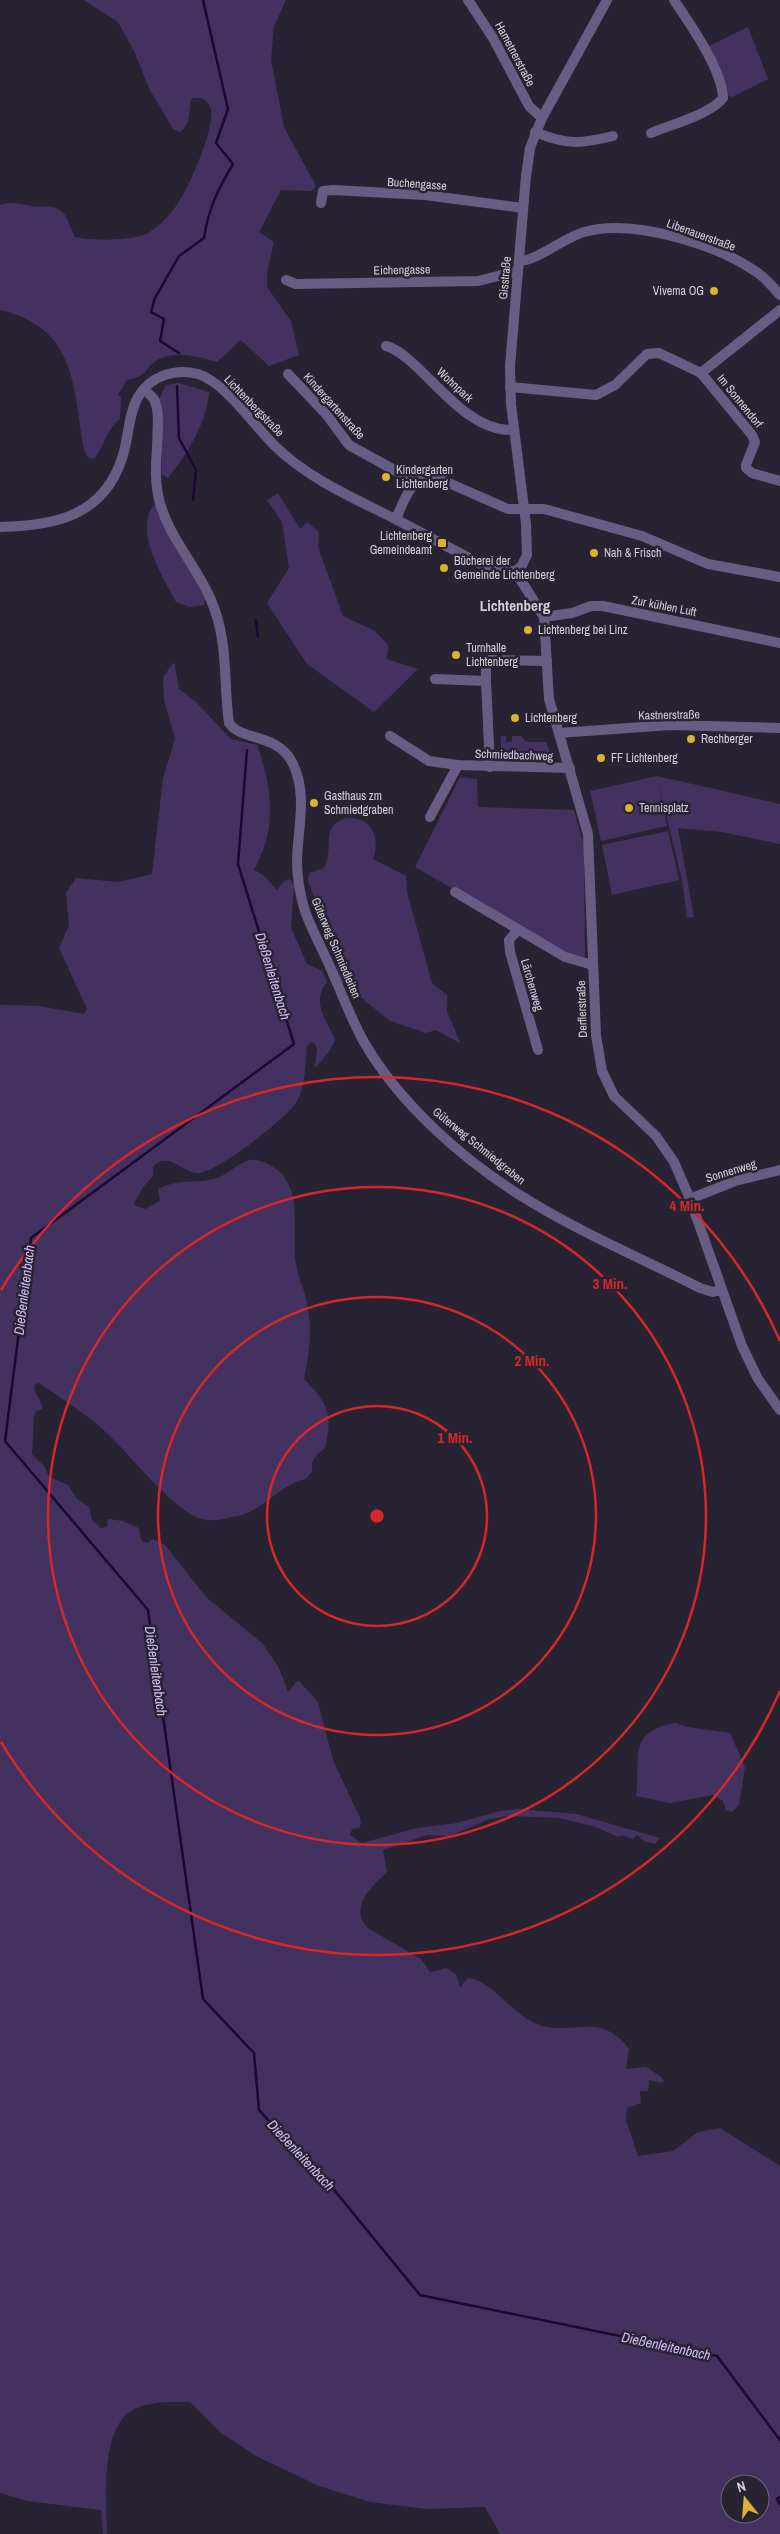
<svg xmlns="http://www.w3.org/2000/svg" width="780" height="2534" font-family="'Archivo Narrow',sans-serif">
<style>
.green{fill:#43325f;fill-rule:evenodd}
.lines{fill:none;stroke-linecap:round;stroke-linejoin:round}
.stream{stroke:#1b0833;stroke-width:2.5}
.minor{stroke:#695c83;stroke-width:10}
.ring{fill:none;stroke:#d62828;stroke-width:2.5}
.poi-dot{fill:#dcb233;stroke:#282332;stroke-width:2}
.labels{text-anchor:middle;stroke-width:5;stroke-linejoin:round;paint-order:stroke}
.street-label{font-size:12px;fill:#d3d0db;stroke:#282332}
.poi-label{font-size:12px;fill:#d3d0db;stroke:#282332;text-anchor:start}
.water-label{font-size:14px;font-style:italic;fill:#d1bdfa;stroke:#282332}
.quarter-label{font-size:15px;font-weight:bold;fill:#d3d0db;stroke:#282332}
.centre{fill:#d62828;stroke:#282332;stroke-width:2.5}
.ring-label{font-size:15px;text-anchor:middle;font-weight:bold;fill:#d62828;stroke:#282332;stroke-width:5;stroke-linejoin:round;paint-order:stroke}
</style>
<rect width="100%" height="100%" fill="#282332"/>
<g class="green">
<path d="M84 0H286L274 26 271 60 284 127 316 186 312 191 281 190 259 232 274 242 267 273V287L291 321 299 355 269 366 241 340 217 362C200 357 177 350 159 359 144 367 150 376 127 380L118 395 121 397 120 419C108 427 104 447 94 459L88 458 84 450C73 387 77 328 0 310V205C12 201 19 204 31 206 44 208 56 203 65 215 69 221 71 230 75 237 92 241 133 241 148 233 159 227 171 214 178 203 189 187 215 128 211 110 210 104 206 101 202 98H192C187 110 193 123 180 132L173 129 149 88 134 51 118 22Z"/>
<path d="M748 27 768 79 732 97 727 95 709 46Z"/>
<path d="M179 383 209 392C207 423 187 454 168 478L161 474 162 456 152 444C151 423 155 404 166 385Z"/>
<path d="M278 493 300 529 307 522 319 532 318 547 343 616 375 631 389 646 386 659 418 669 374 712 307 664 267 603 289 568 282 522 267 500Z"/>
<path d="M155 504 205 596 204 605 189 607 176 602C163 577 132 529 155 504Z"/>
<path d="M174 662 179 689 196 702 231 739 257 745C273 789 277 828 254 870L263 875 277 890 284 881 290 879 294 886 291 928 307 964 323 971 327 982C311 1004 326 1018 335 1040L328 1053 315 1068 317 1048 314 1043H310L307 1046C305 1064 306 1088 296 1103 285 1119 216 1174 197 1173 181 1172 167 1150 153 1167V1176L144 1186 134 1203 136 1206 145 1209 160 1201 158 1189C183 1177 196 1185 217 1178 228 1174 236 1165 247 1161 255 1158 261 1161 268 1164 307 1184 290 1230 296 1264 298 1277 305 1290 307 1304 313 1329 309 1354 304 1379 328 1402 333 1416 325 1448 315 1456 311 1459 312 1472L306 1479C281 1483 262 1513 233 1517 224 1519 211 1522 202 1519 176 1513 130 1455 109 1435 89 1416 63 1399 39 1383L34 1385C34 1395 43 1400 42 1409L36 1411 34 1416 32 1454 44 1466 49 1477 68 1485 77 1499 89 1507 92 1520 101 1528 107 1527 108 1519 123 1521 139 1528 141 1540 147 1543 153 1539 165 1545 206 1597 263 1644 279 1668 288 1692 298 1680 318 1702 333 1760 360 1818 361 1824 359 1828 352 1829 350 1835 362 1843 417 1828 457 1823 501 1811 518 1809 576 1814 660 1838 655 1844 644 1841 637 1835 632 1839 621 1835 618 1837 596 1827 559 1818 506 1816 487 1820 450 1836 427 1835 383 1850 387 1872C372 1886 348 1908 368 1928L421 1959 430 1972 446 1968 456 1974 460 1987 468 1978C492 1980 511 2014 537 2024 571 2038 599 2009 629 2049L626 2069 646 2067 660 2076 664 2081 661 2083 649 2080 648 2091H640L641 2103 627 2108 626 2120 638 2156 673 2151 698 2132 720 2128 780 2166V2534H500L485 2507 426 2509 370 2502 319 2486 258 2457 221 2433 190 2402C171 2402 143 2400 127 2414 101 2436 106 2503 107 2534H103L101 2510 27 2501 0 2493V1005L39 1006 84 1014 87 1009 59 948 69 925 66 893 76 878 118 882 152 874 163 778 175 739 164 700 163 677ZM730 2484H760V2514H730Z"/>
<path d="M501 736H506V742H512V736H521L526 742H546L552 758 501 759Z"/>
<path d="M657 776 780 804V844L722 832 678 828 694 917 687 918 682 880 659 785 667 826 601 841 590 791Z"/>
<path d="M460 777 477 779 478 807 574 810 584 846 585 957 565 953 415 867Z"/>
<path d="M346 818C371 816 381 837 373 859L406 876 407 892 432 983 447 995V1011L460 1043 436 1030 426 1033 390 1021 341 981 308 880 309 873 324 868C335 848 319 826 346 818Z"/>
<path d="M668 831 679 880 612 895 602 845Z"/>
<path d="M675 1723 688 1727 730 1733 745 1767 739 1805 732 1812 726 1810 723 1801 713 1795 670 1803 636 1796C642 1760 625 1732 675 1723Z"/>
</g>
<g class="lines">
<g class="stream">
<path d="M179 353 160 341 164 319 151 312 155 298 179 256 204 238C208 210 218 189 233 164L216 143 228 109 203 0"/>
<path d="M177 386 179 438 196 470 193 500"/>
<path d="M256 620 258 637"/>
<path d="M247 750 238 864 294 1044 31 1238 5 1441 148 1610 203 1999 254 2053 259 2110 281 2134 308 2158 420 2295 717 2356 780 2440"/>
<path d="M780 2497 777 2499 780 2504"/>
</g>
<g class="minor">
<path d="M468 0 493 38 529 106 542 118"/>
<path d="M535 132C566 145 581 144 613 136"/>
<path d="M651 133C670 125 711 114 723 98 722 69 690 24 674 0"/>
<path d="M321 203 323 191 333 190 425 195 523 208"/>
<path d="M519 261C539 260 563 238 584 232 632 218 715 244 755 271 765 277 772 286 780 295"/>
<path d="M286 280 296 284 478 281 518 271"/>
<path d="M386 346C395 348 402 354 409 360 438 384 471 432 513 430"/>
<path d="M701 373 780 310"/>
<path d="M288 374 326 414 349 445 416 482"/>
<path d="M510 387 596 395 615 385 647 354 659 353 701 373 752 435 755 442 746 465V468L752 473 780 481"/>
<path d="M144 389 154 399 157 408C161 437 152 466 158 495 166 535 196 564 211 600 229 642 223 680 229 723 241 741 277 733 292 762 308 793 298 827 297 860 297 877 300 895 305 911 312 931 323 950 331 969 342 994 351 1019 364 1042 399 1103 463 1160 523 1197 579 1232 641 1258 700 1288L713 1292 721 1290"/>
<path d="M396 519C403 503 411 476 433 476L508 509H544L642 536 708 564 780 577"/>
<path d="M0 527C55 526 105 516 123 455 129 436 128 415 138 397 150 376 175 368 198 374 225 382 254 426 275 446 310 480 354 498 397 520 430 537 462 555 495 571H515L521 567 527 555 526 524 511 404 510 366 526 176 530 148 542 118 607 0"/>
<path d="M515 571 544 617 549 699 588 834 596 1035 602 1071 614 1096 656 1136 674 1162 690 1199 742 1346 758 1379 780 1410"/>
<path d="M544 617 572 613 591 606H603L780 643"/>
<path d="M435 679 486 681 490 767"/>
<path d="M486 681V664L488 660 547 661"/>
<path d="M559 733 670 725 780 728"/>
<path d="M390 736 429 761 458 765 570 768"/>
<path d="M430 817 458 765"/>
<path d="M455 892 565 957 593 965"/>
<path d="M518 930 509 940 510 952 538 1050"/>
<path d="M690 1199 735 1181 780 1170"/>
</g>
</g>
<g class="ring">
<circle cx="377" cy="1516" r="110"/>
<circle cx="377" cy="1516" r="219"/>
<circle cx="377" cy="1516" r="329"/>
<path d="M780 1691A439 439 0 0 1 1 1742M1 1290A439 439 0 0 1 780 1341"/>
</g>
<g class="poi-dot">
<circle cx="714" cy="291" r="5"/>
<circle cx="386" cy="477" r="5"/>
<rect x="437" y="538" width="10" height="10" rx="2.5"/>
<circle cx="594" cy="553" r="5"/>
<circle cx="444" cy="568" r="5"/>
<circle cx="528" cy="630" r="5"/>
<circle cx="456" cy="655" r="5"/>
<circle cx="515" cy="718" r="5"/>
<circle cx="691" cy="739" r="5"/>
<circle cx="601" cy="758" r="5"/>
<circle cx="314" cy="803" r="5"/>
<circle cx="629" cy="808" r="5"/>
</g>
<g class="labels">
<g class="street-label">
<text transform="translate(515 54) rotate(62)" y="4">Hametnerstraße</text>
<text transform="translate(417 184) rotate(4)" y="4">Buchengasse</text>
<text transform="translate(701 235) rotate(20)" y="4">Libenauerstraße</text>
<text transform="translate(402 270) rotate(-1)" y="4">Eichengasse</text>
<text transform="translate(505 278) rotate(-85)" y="4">Gisstraße</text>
<text transform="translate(455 385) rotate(43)" y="4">Wohnpark</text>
<text transform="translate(740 401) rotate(51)" y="4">Im Sonnendorf</text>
<text transform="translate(254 406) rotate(46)" y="4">Lichtenbergstraße</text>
<text transform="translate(334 406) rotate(48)" y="4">Kindergartenstraße</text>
<text transform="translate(664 606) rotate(11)" y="4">Zur kühlen Luft</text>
<text transform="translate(669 715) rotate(-1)" y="4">Kastnerstraße</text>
<text transform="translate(514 755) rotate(2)" y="4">Schmiedbachweg</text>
<text transform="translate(336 948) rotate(67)" y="4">Güterweg Schmiedleiten</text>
<text transform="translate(532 985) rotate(74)" y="4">Lärchenweg</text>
<text transform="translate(582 1009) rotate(-92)" y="4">Derflerstraße</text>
<text transform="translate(479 1146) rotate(39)" y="4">Güterweg Schmiedgraben</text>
<text transform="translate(731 1171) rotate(-17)" y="4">Sonnenweg</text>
</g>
<g class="poi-label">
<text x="704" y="295" text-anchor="end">Vivema OG</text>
<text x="396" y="474">Kindergarten<tspan x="396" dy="14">Lichtenberg</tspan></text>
<text x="432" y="540" text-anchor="end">Lichtenberg<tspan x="432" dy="14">Gemeindeamt</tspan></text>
<text x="604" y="557">Nah &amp; Frisch</text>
<text x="454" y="565">Bücherei der<tspan x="454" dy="14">Gemeinde Lichtenberg</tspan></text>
<text x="538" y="634">Lichtenberg bei Linz</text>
<text x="466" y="652">Turnhalle<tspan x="466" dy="14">Lichtenberg</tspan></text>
<text x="525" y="722">Lichtenberg</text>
<text x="701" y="743">Rechberger</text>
<text x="611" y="762">FF Lichtenberg</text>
<text x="324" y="800">Gasthaus zm<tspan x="324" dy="14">Schmiedgraben</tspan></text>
<text x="639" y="812">Tennisplatz</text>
</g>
<g class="water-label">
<text transform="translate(273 976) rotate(73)" y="5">Dießenleitenbach</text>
<text transform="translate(24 1290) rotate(-83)" y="5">Dießenleitenbach</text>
<text transform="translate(156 1671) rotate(82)" y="5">Dießenleitenbach</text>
<text transform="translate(301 2155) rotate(47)" y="5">Dießenleitenbach</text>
<text transform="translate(666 2346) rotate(12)" y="5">Dießenleitenbach</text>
</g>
<g class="quarter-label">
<text x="515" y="611">Lichtenberg</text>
</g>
</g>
<circle cx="377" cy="1516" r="8" class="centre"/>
<g class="ring-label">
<text x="687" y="1211">4 Min.</text>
<text x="610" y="1289">3 Min.</text>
<text x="532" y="1366">2 Min.</text>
<text x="455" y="1443">1 Min.</text>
</g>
<g transform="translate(745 2499) rotate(343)"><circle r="24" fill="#282332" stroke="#6c6876"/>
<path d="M0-4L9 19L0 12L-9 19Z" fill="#dcb233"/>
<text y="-8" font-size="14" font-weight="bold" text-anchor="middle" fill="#d3d0db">N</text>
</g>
</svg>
